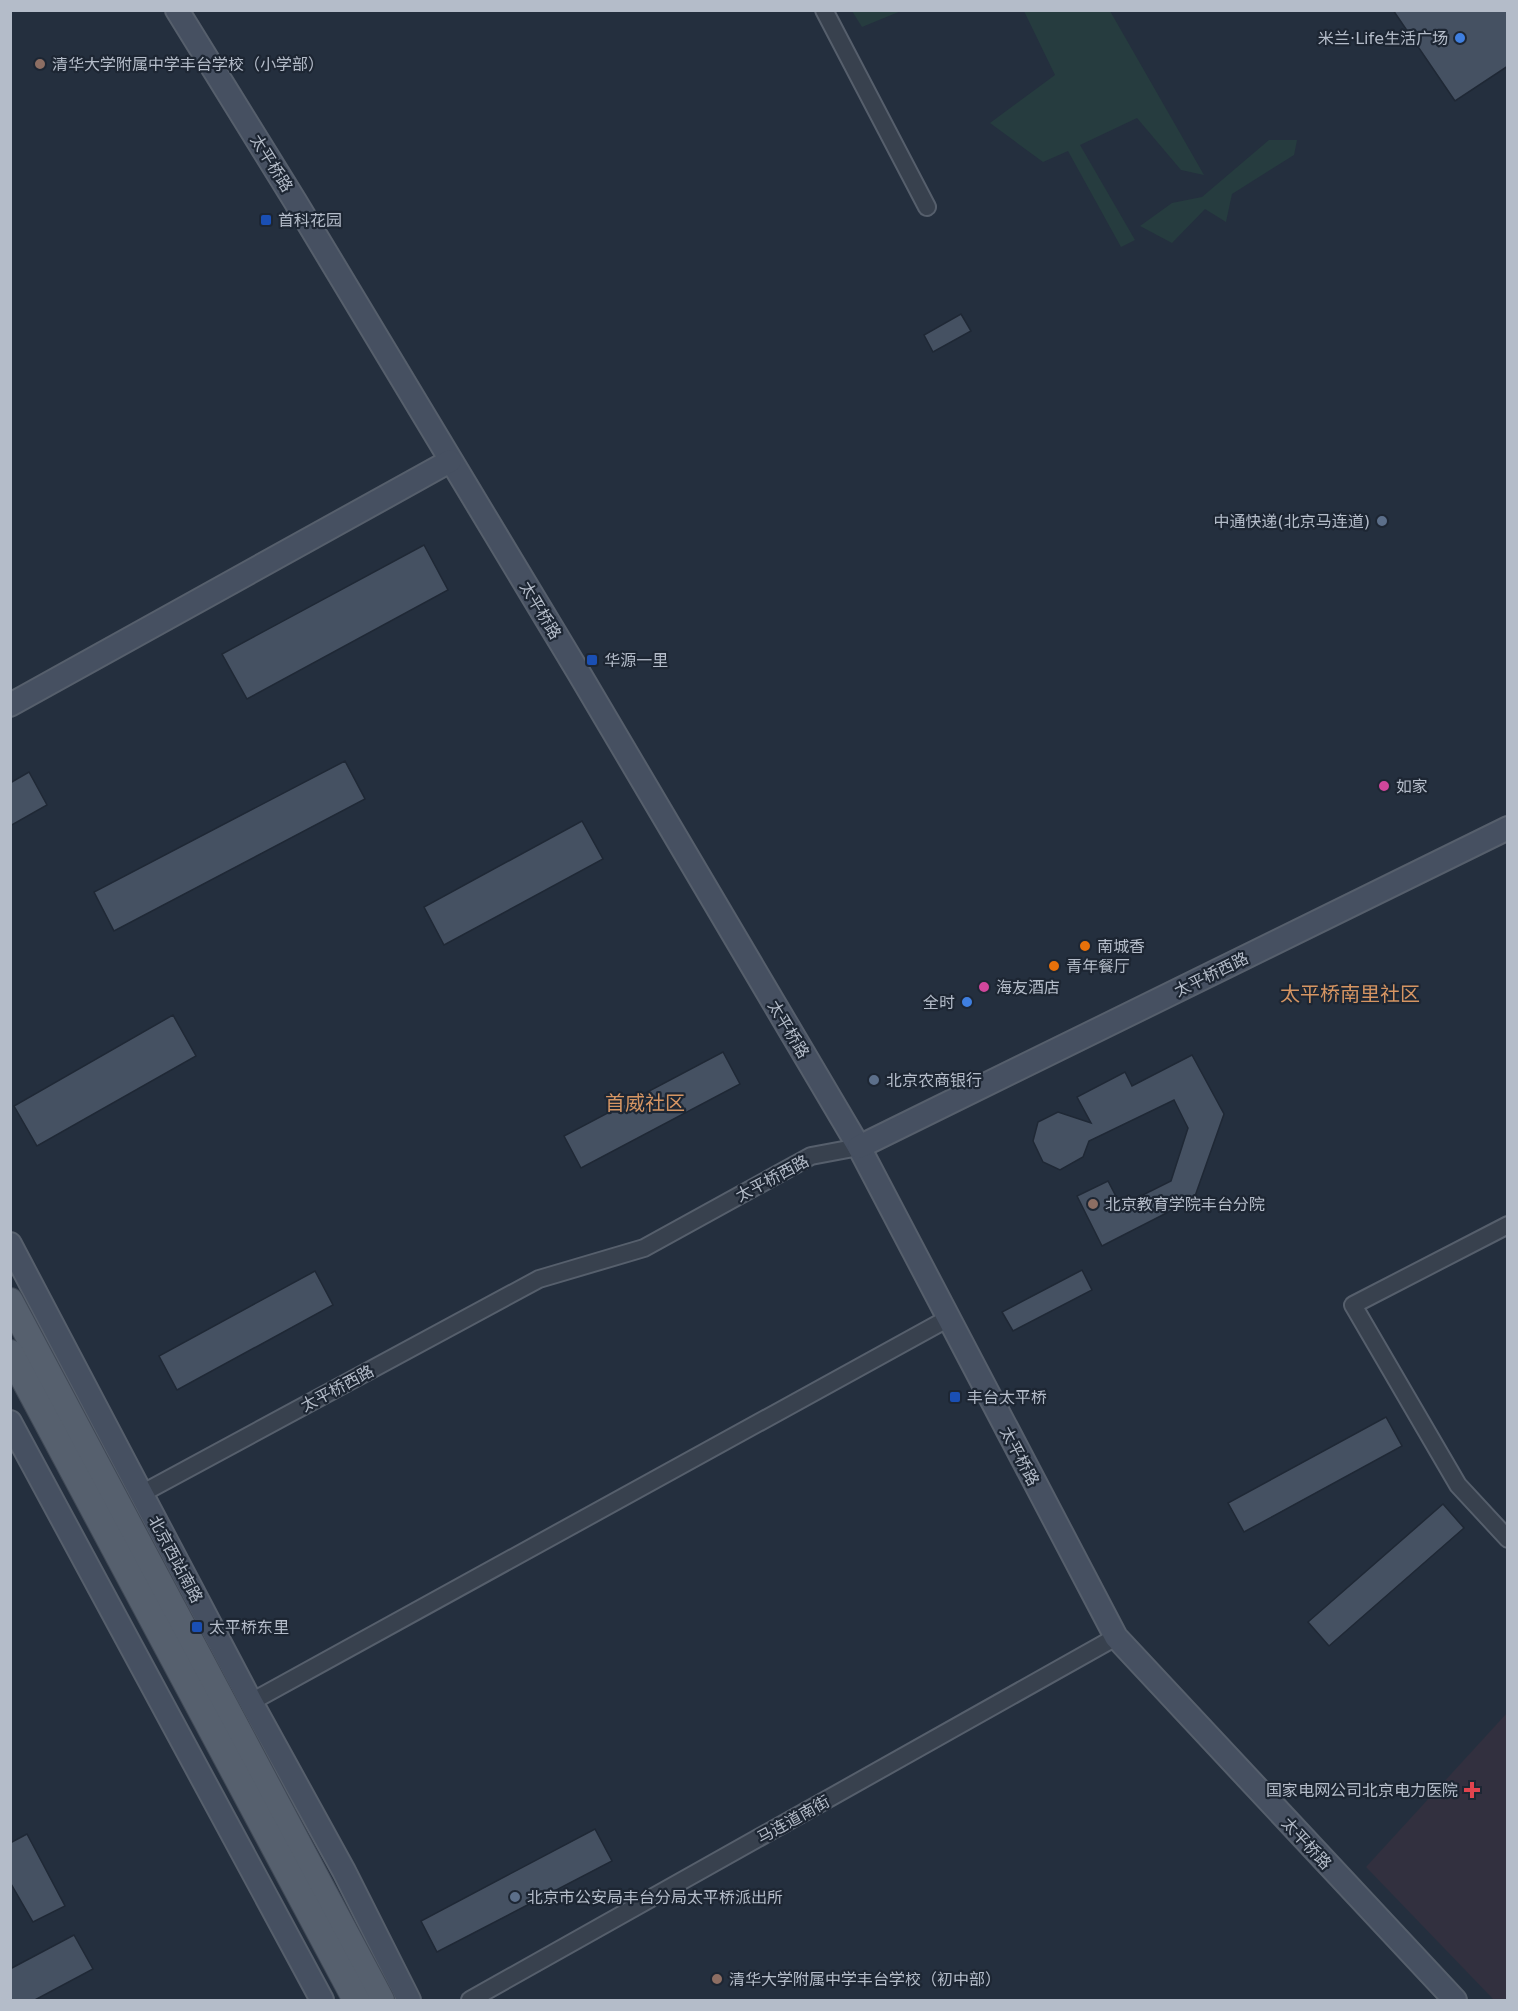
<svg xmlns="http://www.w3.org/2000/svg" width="1518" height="2011" viewBox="0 0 1518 2011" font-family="'DejaVu Sans','Noto Sans SC',sans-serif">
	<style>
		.medical { fill: #32303f }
		.green { fill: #263c3f }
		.building { fill: #455162; stroke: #1f2835; stroke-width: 1.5 }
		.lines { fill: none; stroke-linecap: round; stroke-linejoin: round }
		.street-casing { stroke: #565f6c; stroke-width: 20 }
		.secondary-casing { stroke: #565f6c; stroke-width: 26 }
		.primary-casing { stroke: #414a57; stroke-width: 28 }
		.street { stroke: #38414e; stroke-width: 16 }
		.secondary { stroke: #465061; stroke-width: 22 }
		.primary { stroke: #56606e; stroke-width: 26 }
		.shop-dot { fill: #3f7fe0; stroke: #1d2633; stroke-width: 2 }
		.education-dot { fill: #8d6e63; stroke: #1d2633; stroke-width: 2 }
		.transit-dot { fill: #1a4fb4; stroke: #1d2633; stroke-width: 2 }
		.service-dot { fill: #5c6f8a; stroke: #1d2633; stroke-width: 2 }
		.hotel-dot { fill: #d1479c; stroke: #1d2633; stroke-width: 2 }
		.food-dot { fill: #e8710a; stroke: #1d2633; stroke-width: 2 }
		.health-dot { fill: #e0444e; stroke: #1d2633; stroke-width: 2 }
		.labels { text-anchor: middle; stroke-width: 4.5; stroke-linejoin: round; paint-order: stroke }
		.poi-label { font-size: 16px; fill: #b4bcc9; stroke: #1d2633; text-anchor: start }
		.street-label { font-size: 16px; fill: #b4bcc9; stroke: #1d2633 }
		.quarter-label { font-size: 20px; fill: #d59563; stroke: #1d2633 }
	</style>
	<rect width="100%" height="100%" fill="#242f3e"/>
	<polygon class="medical" points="1507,1713 1508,2000 1494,2000 1366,1867"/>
	<g class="green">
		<polygon points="852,11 901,11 862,27"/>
		<polygon points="1024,11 1110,11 1204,175 1181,170 1137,118 1080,145 1135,240 1121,247 1068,151 1043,162 990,123 1055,75"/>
		<polygon points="1269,140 1297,140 1294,155 1232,194 1226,222 1205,209 1172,243 1140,226 1172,203 1202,197"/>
	</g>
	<g class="building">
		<polygon points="1393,10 1508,10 1508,66 1455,101"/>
		<polygon points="961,314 971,331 933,352 924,335"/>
		<polygon points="424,545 448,590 247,699 222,654"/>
		<polygon points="345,761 365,799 114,931 94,892"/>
		<polygon points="29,772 47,805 10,826 10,783"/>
		<polygon points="582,821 603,859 444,945 424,907"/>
		<polygon points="173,1015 196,1056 37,1146 14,1106"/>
		<polygon points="723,1052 740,1084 581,1168 564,1136"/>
		<polygon points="1192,1055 1224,1114 1194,1199 1102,1246 1077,1196 1108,1181 1121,1206 1171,1181 1188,1128 1174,1100 1089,1141 1083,1157 1060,1170 1043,1162 1033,1141 1038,1122 1058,1112 1091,1123 1077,1097 1125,1072 1132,1086"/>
		<polygon points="1082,1270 1092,1290 1013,1331 1002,1312"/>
		<polygon points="315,1271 333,1305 177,1390 159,1356"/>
		<polygon points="1386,1417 1402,1446 1244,1532 1228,1503"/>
		<polygon points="1443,1504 1464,1528 1329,1646 1308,1622"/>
		<polygon points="595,1829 612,1861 437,1952 421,1921"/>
		<polygon points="27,1834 65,1906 33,1922 10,1882 10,1843"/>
		<polygon points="74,1935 93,1969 33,2001 10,2001 10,1969"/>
	</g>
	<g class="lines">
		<g class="street-casing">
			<g id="street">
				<polyline points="824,10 927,207"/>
				<polyline points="1508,1225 1353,1305 1458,1485 1508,1539"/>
				<polyline points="141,1494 539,1279 644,1248 811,1156 859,1147"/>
				<polyline points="251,1702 947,1319"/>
				<polyline points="470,2000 1116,1637"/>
			</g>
		</g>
		<g class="secondary-casing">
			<g id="secondary">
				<polyline points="177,10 295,201 579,673 859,1147 1116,1637 1455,2000"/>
				<polyline points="10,705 450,461"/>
				<polyline points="859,1147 1508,828"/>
				<polyline points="10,1244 251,1702 344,1871 409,2000"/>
				<polyline points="10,1422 322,2000"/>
			</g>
		</g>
		<g class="primary-casing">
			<g id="primary">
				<polyline points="10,1301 381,2000"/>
				<polyline points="10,1353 356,2000"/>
			</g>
		</g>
		<use href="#street" class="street"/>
		<use href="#secondary" class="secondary"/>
		<use href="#primary" class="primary"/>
	</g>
	<g class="shop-dot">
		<circle cx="1460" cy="38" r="6"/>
		<circle cx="967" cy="1002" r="6"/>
	</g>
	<g class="education-dot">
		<circle cx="40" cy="64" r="6"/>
		<circle cx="1093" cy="1204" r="6"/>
		<circle cx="717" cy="1979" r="6"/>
	</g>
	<g class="transit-dot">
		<rect x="260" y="214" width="12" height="12" rx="3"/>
		<rect x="586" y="654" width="12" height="12" rx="3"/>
		<rect x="949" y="1391" width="12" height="12" rx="3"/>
		<rect x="191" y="1621" width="12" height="12" rx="3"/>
	</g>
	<g class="service-dot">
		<circle cx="1382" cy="521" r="6"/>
		<circle cx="874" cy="1080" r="6"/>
		<circle cx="515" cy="1897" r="6"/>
	</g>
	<g class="hotel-dot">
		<circle cx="1384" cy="786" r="6"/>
		<circle cx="984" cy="987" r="6"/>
	</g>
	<g class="food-dot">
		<circle cx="1085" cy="946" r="6"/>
		<circle cx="1054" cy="966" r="6"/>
	</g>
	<path class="health-dot" d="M1469 1781h6v6h6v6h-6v6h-6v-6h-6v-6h6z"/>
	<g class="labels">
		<g class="poi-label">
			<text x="1448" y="44" text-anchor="end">米兰·Life生活广场</text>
			<text x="52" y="70">清华大学附属中学丰台学校（小学部）</text>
			<text x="278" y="226">首科花园</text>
			<text x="1370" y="527" text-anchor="end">中通快递(北京马连道)</text>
			<text x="604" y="666">华源一里</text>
			<text x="1396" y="792">如家</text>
			<text x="1097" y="952">南城香</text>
			<text x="1066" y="972">青年餐厅</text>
			<text x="996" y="993">海友酒店</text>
			<text x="955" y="1008" text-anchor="end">全时</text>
			<text x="886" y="1086">北京农商银行</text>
			<text x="1105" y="1210">北京教育学院丰台分院</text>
			<text x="967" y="1403">丰台太平桥</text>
			<text x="209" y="1633">太平桥东里</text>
			<text x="1458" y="1796" text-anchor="end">国家电网公司北京电力医院</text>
			<text x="527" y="1903">北京市公安局丰台分局太平桥派出所</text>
			<text x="729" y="1985">清华大学附属中学丰台学校（初中部）</text>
		</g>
		<g class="street-label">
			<text transform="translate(272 163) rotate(58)" y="6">太平桥路</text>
			<text transform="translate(541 610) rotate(59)" y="6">太平桥路</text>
			<text transform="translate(1211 974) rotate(-26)" y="6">太平桥西路</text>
			<text transform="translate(789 1029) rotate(59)" y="6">太平桥路</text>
			<text transform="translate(772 1178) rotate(-28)" y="6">太平桥西路</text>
			<text transform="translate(337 1388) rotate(-28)" y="6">太平桥西路</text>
			<text transform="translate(1020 1456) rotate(62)" y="6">太平桥路</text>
			<text transform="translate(176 1559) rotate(62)" y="6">北京西站南路</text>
			<text transform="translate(793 1819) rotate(-29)" y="6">马连道南街</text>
			<text transform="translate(1307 1843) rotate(47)" y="6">太平桥路</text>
		</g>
		<g class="quarter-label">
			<text x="1350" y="1001">太平桥南里社区</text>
			<text x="645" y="1110">首威社区</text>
		</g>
	</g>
	<rect width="1518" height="2011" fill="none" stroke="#b4bcc9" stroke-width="24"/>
</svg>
